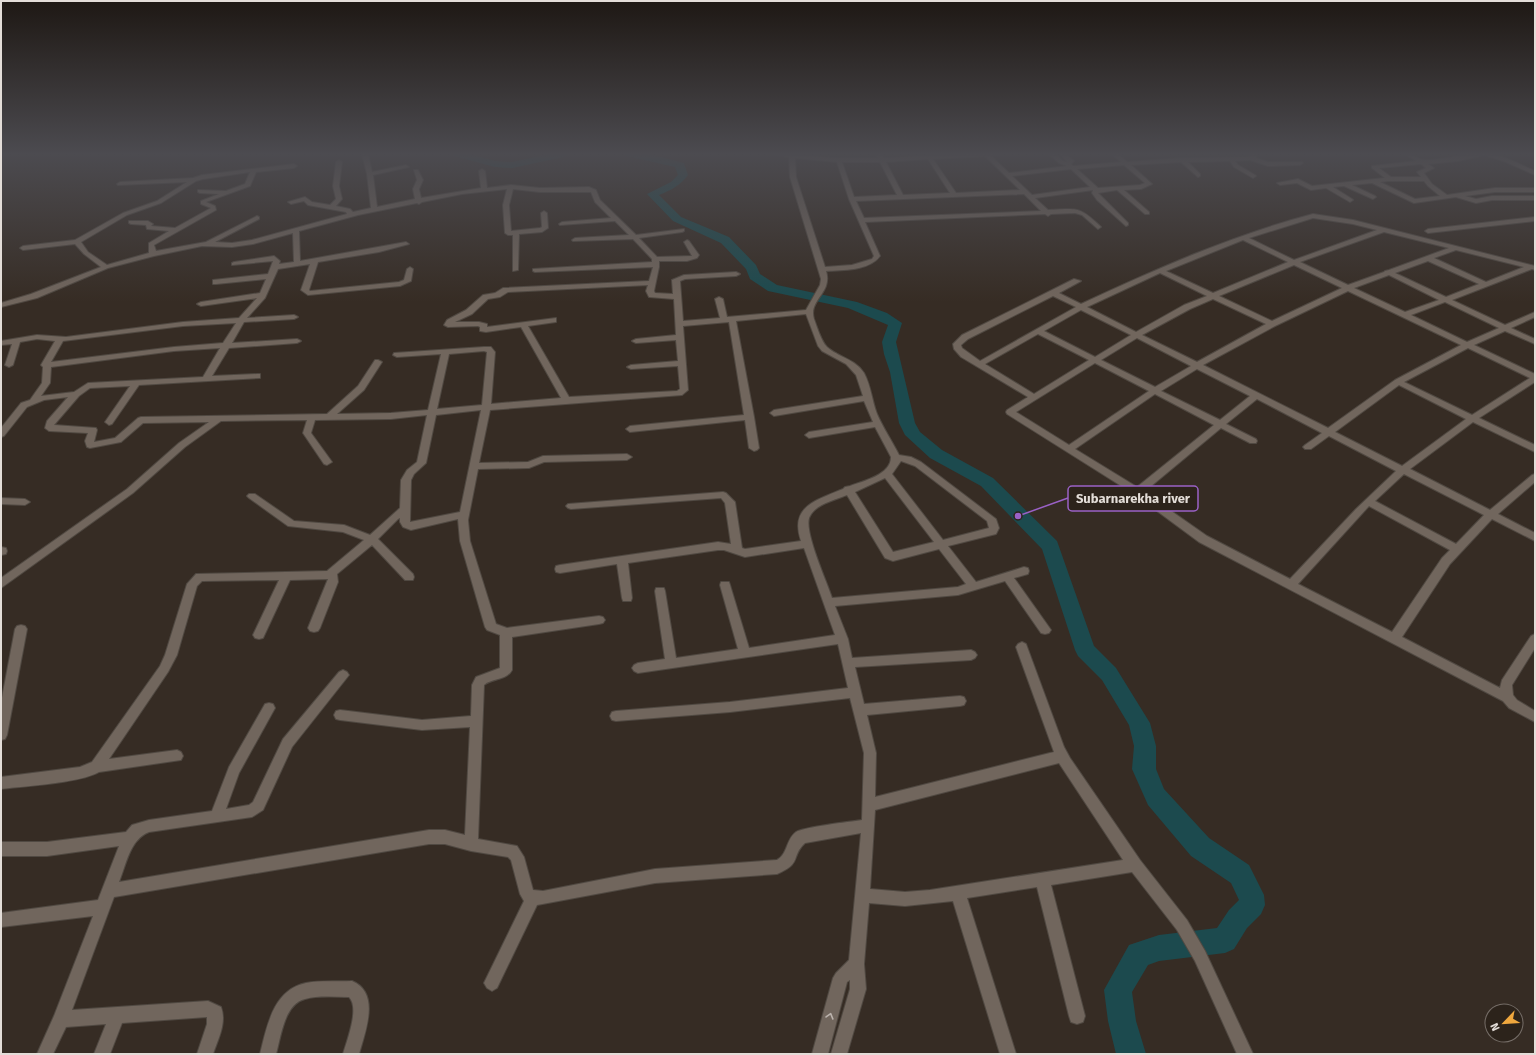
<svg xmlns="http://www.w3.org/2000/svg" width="1536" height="1055" viewBox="0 0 1536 1055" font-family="'Fira Sans',sans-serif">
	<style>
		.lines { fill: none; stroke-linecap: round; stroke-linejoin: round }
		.river { fill: #1c4a4e; fill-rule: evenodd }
		.minor-casing { stroke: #504942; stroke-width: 2 }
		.minor { fill: #71665d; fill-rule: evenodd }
		.oneway { stroke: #bbb3ad }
		.leader { fill: none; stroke: #9a61c6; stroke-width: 1.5 }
		.callout-dot { fill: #9a61c6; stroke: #2c231b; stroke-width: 1.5 }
		.callout { fill: #2c231b; stroke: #9a61c6; stroke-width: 1.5 }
		.callout-label { font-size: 13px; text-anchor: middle; font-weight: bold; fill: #e3ddd8 }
	</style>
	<rect width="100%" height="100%" fill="#362c24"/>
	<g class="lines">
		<g class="river">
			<polygon points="453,154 470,154 495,161 512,162 549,154 569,154 564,157 512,168 495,167 454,156"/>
			<path d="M626,154H649L684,163L688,175C680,186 671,190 659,195L681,217L729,237L756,265L760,274L777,285L857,302L887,313L902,323L896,342L915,423L920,432L942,450L993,478L1057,541L1094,646L1116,668L1150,723L1156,746V769L1164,789L1209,838L1249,865L1264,895L1265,905L1261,914L1247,928L1234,949L1225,953L1159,961L1148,965L1132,992L1136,1021L1146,1054H1116L1108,1021L1104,990L1129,945L1159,935L1217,928L1229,910L1239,900L1231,883L1191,856L1148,805L1132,769L1134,746L1129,725L1102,680L1078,656L1075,650L1042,549L981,486L930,458L905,435L899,423L890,372L884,354L882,342L888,325L848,308L768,291L750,279L746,269L721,243L673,221L647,194L671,182L678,175L675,167L627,156Z"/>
		</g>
		<g class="minor-casing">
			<g id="minor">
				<path d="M362,154H368L372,172L406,165L409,167L373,175L377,207L415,199L413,189L417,180L414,170H418L423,180L419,189L421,198L481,188L479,171L482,169L485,171L487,188L511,185L540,188L589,187L596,190L600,200L636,235L684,229V231L682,232L639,238L657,257L692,256L684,242L687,240L689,241L699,255L697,258L687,261H659V267L654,291L655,293L673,294L672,280L684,275L736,272L740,274L736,276L685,279L680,281L683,321L720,318L715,299L719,297L723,299L727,317L806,310L820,285L821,279L790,177L789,157L772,154L839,158H878L876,154H882L884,158L964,154H1000L991,156L1009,173L1067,166L1059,163L1049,154H1055L1063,161L1067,162L1060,154H1066L1074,161L1071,164L1073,166L1121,162L1112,154H1118L1127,162L1182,158L1248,157L1251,156L1250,154H1256V158L1268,162H1302L1303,163L1300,165L1268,166L1250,160L1235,161L1238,165L1255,175L1256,176L1253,178L1234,167L1230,161L1188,162L1200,174V176L1198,177L1181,162L1131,165L1152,184L1141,189L1124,190L1149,212V214H1145L1117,190L1098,193L1128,223V225L1126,226L1097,200L1092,193L1093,190L1035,198L1048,210C1076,209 1078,205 1100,226L1101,227L1098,229L1082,215L1075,213L1051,214L1048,216L1045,214L865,222L880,256C869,271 843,270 826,271C833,293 808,300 814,319C817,327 821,341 827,347C838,357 855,359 864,373C871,386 872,401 877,414C883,428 892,441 899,455L911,457L921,462L996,519L999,528L996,534L948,546L976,582L1024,567L1028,568L1029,571L1028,574L1014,578L1051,630L1049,633L1045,634L1041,633L1005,581L958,595L835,606L848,639L852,658L971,650L975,652L977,655L975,658L971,660L855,667L864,704L960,696L964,697L966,701L964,705L960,706L867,715L876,753L875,797L1054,752L1016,647L1018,644L1022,642L1026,644L1064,747L1070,758L1140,860L1187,920L1205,951L1253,1054H1237L1195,961L1177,930L1132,872L1051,885L1085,1016L1083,1022L1077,1024L1071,1022L1069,1016L1037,887L967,898L1016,1054H1000L953,901L905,906L869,903L864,964L866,989L847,1054H831L850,989V980L847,982L828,1054H812L833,978L836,973L849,960L861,833L805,843C790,857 803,863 777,874L655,883L537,905L497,988L492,991L487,988L484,983L524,901L520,894L511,860L508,857L471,851L445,844H429L114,897L72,1010L208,1001L221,1007C227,1023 218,1039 213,1054H197L207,1024V1017L122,1023L110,1054H94L106,1024L66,1027L53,1054H37L54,1016L93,916L1,927V913L98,900L119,846L47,856H1V842H47L126,832L132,825L149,820L212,811L229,767L265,704L269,703L273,704L275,708L239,773L226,809L249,805L253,802L283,739L339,672L343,670L347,672L349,675L292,747L263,810L252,817L149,832C130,839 126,865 119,882L429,830H445L465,835L470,727L422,730L340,720L336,719L334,715L336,711L340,710L422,720L471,716L472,685L476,677L500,668V635L487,630L485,627L460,541L458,519L411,530L403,527L400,522V518L398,519L378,539L413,574L414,577L413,580H405L372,545L337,574L338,582L320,628L318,631L314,632L310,631L308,628L328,579L290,580L263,638L259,639L255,638L253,635L279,580L202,581L197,586L177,655L168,672L109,759L177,750L181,752L183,756L181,760L99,772C80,783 25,786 1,789V777L80,767L92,762L160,666L165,655L187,584L196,574L327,571L364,540L343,532L288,526L249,498L247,496L249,494H255L294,521L344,525L370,535L400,508L401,480L407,470L417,462L427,415L391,419L315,420L311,433L332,462L327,465L324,464L303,433L307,420L221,421L185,447L133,493L1,588V578L127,489L179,443L209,422L143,423L121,442L90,448L87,447L85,441L88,433L49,431L45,428L47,421L68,397L44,400L27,407L4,436L1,437V428L21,403L30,400L42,383L43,367L41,365L55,341L37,339L20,342L13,365L9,367L5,365L12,344L1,345V341L37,335L66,337L183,322L239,318L257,298L201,306L197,304L201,302L260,293L266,279L216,284H213V280L268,274L273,261L232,265V263L234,262L274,256L280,261L279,264L294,262L293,233L253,244L232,247L202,246L154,256L108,268L37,298L1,307V303L31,294L101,267L84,254L75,244L23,250L20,248L23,246L75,240L123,213L157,201L187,182L118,185L117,184L120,182L193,178L202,175L294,164L297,166L294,168L256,172L250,186L206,202L215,206L216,210L154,245L156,251L206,242L257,216L259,217V219L215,242L232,243L252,240L347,214L346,212L308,205L304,201L291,204L288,202L305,197L312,202L330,205L336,199L333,186L336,162L339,160L342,162L339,186L342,199L336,206L350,209L353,212L371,208L367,174ZM985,156L1020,190L956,193L933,159ZM795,158L837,162L849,199L874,256L872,259L852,265L825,267L796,177ZM928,159L950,193L903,195L886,162ZM842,162H880L897,195L854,197ZM1124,165L1145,183L1140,185L1098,188L1077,169ZM1071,169L1090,187L1032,195L1012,176ZM250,172L245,184L226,191L198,190V192L200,193L219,194L201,201V204L211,208L175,228L151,226L153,224L148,221H129V223L131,224L146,225L147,229L169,231L149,243V253L107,265L88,252L81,242L127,215L161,203L196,181L203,179ZM507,189L503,205L505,233L508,235H513V271L518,270L519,234L542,232L548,228L547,213L544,211L541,213L542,227L540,228L511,231L509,205L513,189L540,192H591L595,202L611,218L562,222L559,224L560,225L615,221L629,235L575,238L572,240L573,241L633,239L652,259V262L533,269V271L535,272L653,267L649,281L503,288L495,293L483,295L466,310L447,320L444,325L448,327L478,326L480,327V331L486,332L521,327L561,398L491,404L495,352L491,347H484L394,353L393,355L397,357L441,354L428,410L391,413L337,414L364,390L382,362L378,360H375L358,386L327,414L141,417L138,418L115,438L94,442L97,430L96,428L54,425L79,396L90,388L130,386L105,422L109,425L112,424L139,385L260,378V374H257L212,376L229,348L297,343L301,341L297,339L232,343L244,322L294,319L298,317L294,315L247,318L265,298L278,269L310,264L301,290L308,295L400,286L411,281L413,269L410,267L407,269L404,280L399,282L310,291L309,290L318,262L379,252L409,244L406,242L300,261L299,231L358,215L417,203L419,204L422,202L462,194ZM1024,194L1041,211L864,218L856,201ZM648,285L646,291L649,297L674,299L676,335L636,339L632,341L636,343L676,340L678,361L631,365L627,367L631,369L678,366L680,389L677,391L569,397L528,326L556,322V318L487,327V324L479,322H455L472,314L488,299L500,297L508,292ZM806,314L818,346L822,351L846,364L856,375L863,396L774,410L770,413L774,416L864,401L873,422L809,432L805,435L809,438L875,427L891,457C891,475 863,481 850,486L845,487L843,489C817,500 789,506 801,541L745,549L742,548L735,502L726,493L723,492L568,504L566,506L568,508L571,509L721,498L725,503L731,544L718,542L560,565L556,566L555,569L556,572L560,573L617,564L622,598L623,601H631L632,598L628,563L718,550H724L745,557L804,548L835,635L749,648L730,585L729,582H721L720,585L738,649L676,658L665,591L664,588H656L655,591L665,659L638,663L634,665L632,668L634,671L638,673L838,644L848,688L730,702L616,711L612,712L610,716L612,720L616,721L730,712L850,698L864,753L862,820C849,822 804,827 796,832C786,839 788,854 777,860L655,869L543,891L533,890L524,857L517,846L478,839L484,685C492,678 506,681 512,670V637L599,624L603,623L605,620L603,617L599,616L507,628L496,624L470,541L468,520L478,469L529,468L544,462L627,460L632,457L627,454L543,456L528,462L479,463L490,410L682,395L688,390L683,326L729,322L744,415L630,426L626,429L630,432L745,420L749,448L754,451L757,450L759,448L754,417L736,321ZM236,323L223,343L174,347L51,362L63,341L183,326ZM220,348L203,377L88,383L74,392L41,396L50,383L51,367L174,351ZM484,351L487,352L482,405L437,409L449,354ZM481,410L460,512L410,522L411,480L414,474L426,463L436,415ZM901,461L915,466L987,521L989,528L943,540L892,474ZM885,478L934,542L893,552L855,492ZM847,495L885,558L893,561L939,549L966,584L958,587L832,598C827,582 802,528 810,516C816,504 835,500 847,495ZM1059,763L1123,860L930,890L905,892L870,889L875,810Z"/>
				<path d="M1405,154C1414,154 1418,160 1425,160C1447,161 1470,150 1492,154C1507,157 1521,165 1535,171V175L1506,162L1485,155L1458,161L1428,164L1434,168L1424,173L1432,184L1447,195L1495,188H1535V192H1495L1465,196L1476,199L1492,196H1535V200H1492L1476,203L1456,197L1414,203L1372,183L1352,185L1375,196L1376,197L1373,199L1344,186L1333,187L1352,199L1353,200L1350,202L1326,188L1311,190L1297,183L1280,185L1277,183L1298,179L1312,186L1384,178H1385L1372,168V166L1416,161ZM1421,164L1426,168L1417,172L1421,177H1391L1379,168ZM1388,181H1424L1428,186L1440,196L1415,199L1380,182Z"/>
				<path d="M1313,214L1353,220L1535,266V270L1532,269L1452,300L1505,325L1535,312V317L1511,328L1535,339V344L1505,331L1474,345L1535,374V382L1479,418L1535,445V452L1473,422L1410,469L1490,510L1532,475L1535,474V482L1498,514L1535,533V541L1492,519L1450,564L1402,637L1500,688L1502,680L1531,636L1535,634V648L1512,685L1513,695L1517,700L1535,711V722L1509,708L1503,701L1199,542L1134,494L1007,414L1006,412L1007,410L1028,397L961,357L954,349L953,344L962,335L1074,279L1081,281L1059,293L1081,304C1156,269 1233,235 1313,214ZM1313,218L1353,224L1377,230L1294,260L1249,238ZM1384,232L1449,248L1389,270L1385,271L1384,272L1348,285L1300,262ZM1243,240L1288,262L1213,293L1166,271ZM1456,250L1524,267L1486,282L1434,258ZM1428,261L1479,284L1446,297L1395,273ZM1294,265L1342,288L1272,321L1219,296ZM1160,273L1207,296L1184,305L1136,332L1087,307ZM1389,275L1439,300L1405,312L1354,288ZM1348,291L1461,345L1395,380L1328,428L1203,365L1275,326ZM1053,296L1076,307L980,361L962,348L961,345L968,339ZM1213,299L1266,324L1197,362L1142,335L1190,309ZM1445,302L1499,328L1467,342L1411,315ZM1081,310L1131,335L1095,357L1044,331ZM1038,334L1089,360L1034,394L985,364ZM1137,338L1191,366L1155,387L1101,360ZM1468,348L1530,378L1472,415L1404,382ZM1095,363L1149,391L1069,445L1016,412ZM1197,369L1250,396L1220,420L1161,391ZM1399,385L1466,419L1402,466L1335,432ZM1155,394L1214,425L1137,487L1075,449ZM1257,399L1322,433L1305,445L1303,447L1305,449H1311L1329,436L1396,471L1356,509L1290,579L1207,536L1144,492L1221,428L1250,443H1256L1257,441L1256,439L1226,424ZM1404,474L1484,515L1456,544L1375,501ZM1369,506L1450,550L1442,558L1392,632L1298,584Z"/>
				<polygon points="1535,217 1535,221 1428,233 1425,231 1428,229"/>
				<polygon points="1,498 25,499 30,502 25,505 1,504"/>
				<polygon points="1,547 6,548 7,551 6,554 1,555"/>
				<polygon points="21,625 25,626 27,629 7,735 5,739 1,740 1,703 15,629 17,626"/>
				<path d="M352,981C381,993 365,1032 359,1054H343C347,1040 360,1008 349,997C334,997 319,995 305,999C284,1004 281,1037 276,1054H260C267,1026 273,990 306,983C321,980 337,982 352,981Z"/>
			</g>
		</g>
		<use href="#minor" class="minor"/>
	</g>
	<defs><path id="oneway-chevron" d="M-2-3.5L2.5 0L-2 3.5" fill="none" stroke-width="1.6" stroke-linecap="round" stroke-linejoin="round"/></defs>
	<use class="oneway" href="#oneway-chevron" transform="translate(830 1016) rotate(-74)"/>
	<linearGradient id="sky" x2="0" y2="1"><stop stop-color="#1e1814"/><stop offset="0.51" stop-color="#4c4b50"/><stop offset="1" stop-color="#4c4b50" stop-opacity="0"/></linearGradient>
	<rect width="1536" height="302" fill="url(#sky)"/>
	<path class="leader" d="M1018 516L1068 498"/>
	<circle class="callout-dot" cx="1018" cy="516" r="4"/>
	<rect class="callout" x="1068" y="486" width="130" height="25" rx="4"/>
	<g class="callout-label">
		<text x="1133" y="503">Subarnarekha river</text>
	</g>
	<rect width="1536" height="1055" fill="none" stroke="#e3ddd8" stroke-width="4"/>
	<g transform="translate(1504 1023) rotate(245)"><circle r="19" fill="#2c231b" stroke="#756d67"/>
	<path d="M0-3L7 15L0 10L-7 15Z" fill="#efa73e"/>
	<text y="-6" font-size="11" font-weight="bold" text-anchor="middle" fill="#e3ddd8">N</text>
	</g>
</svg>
